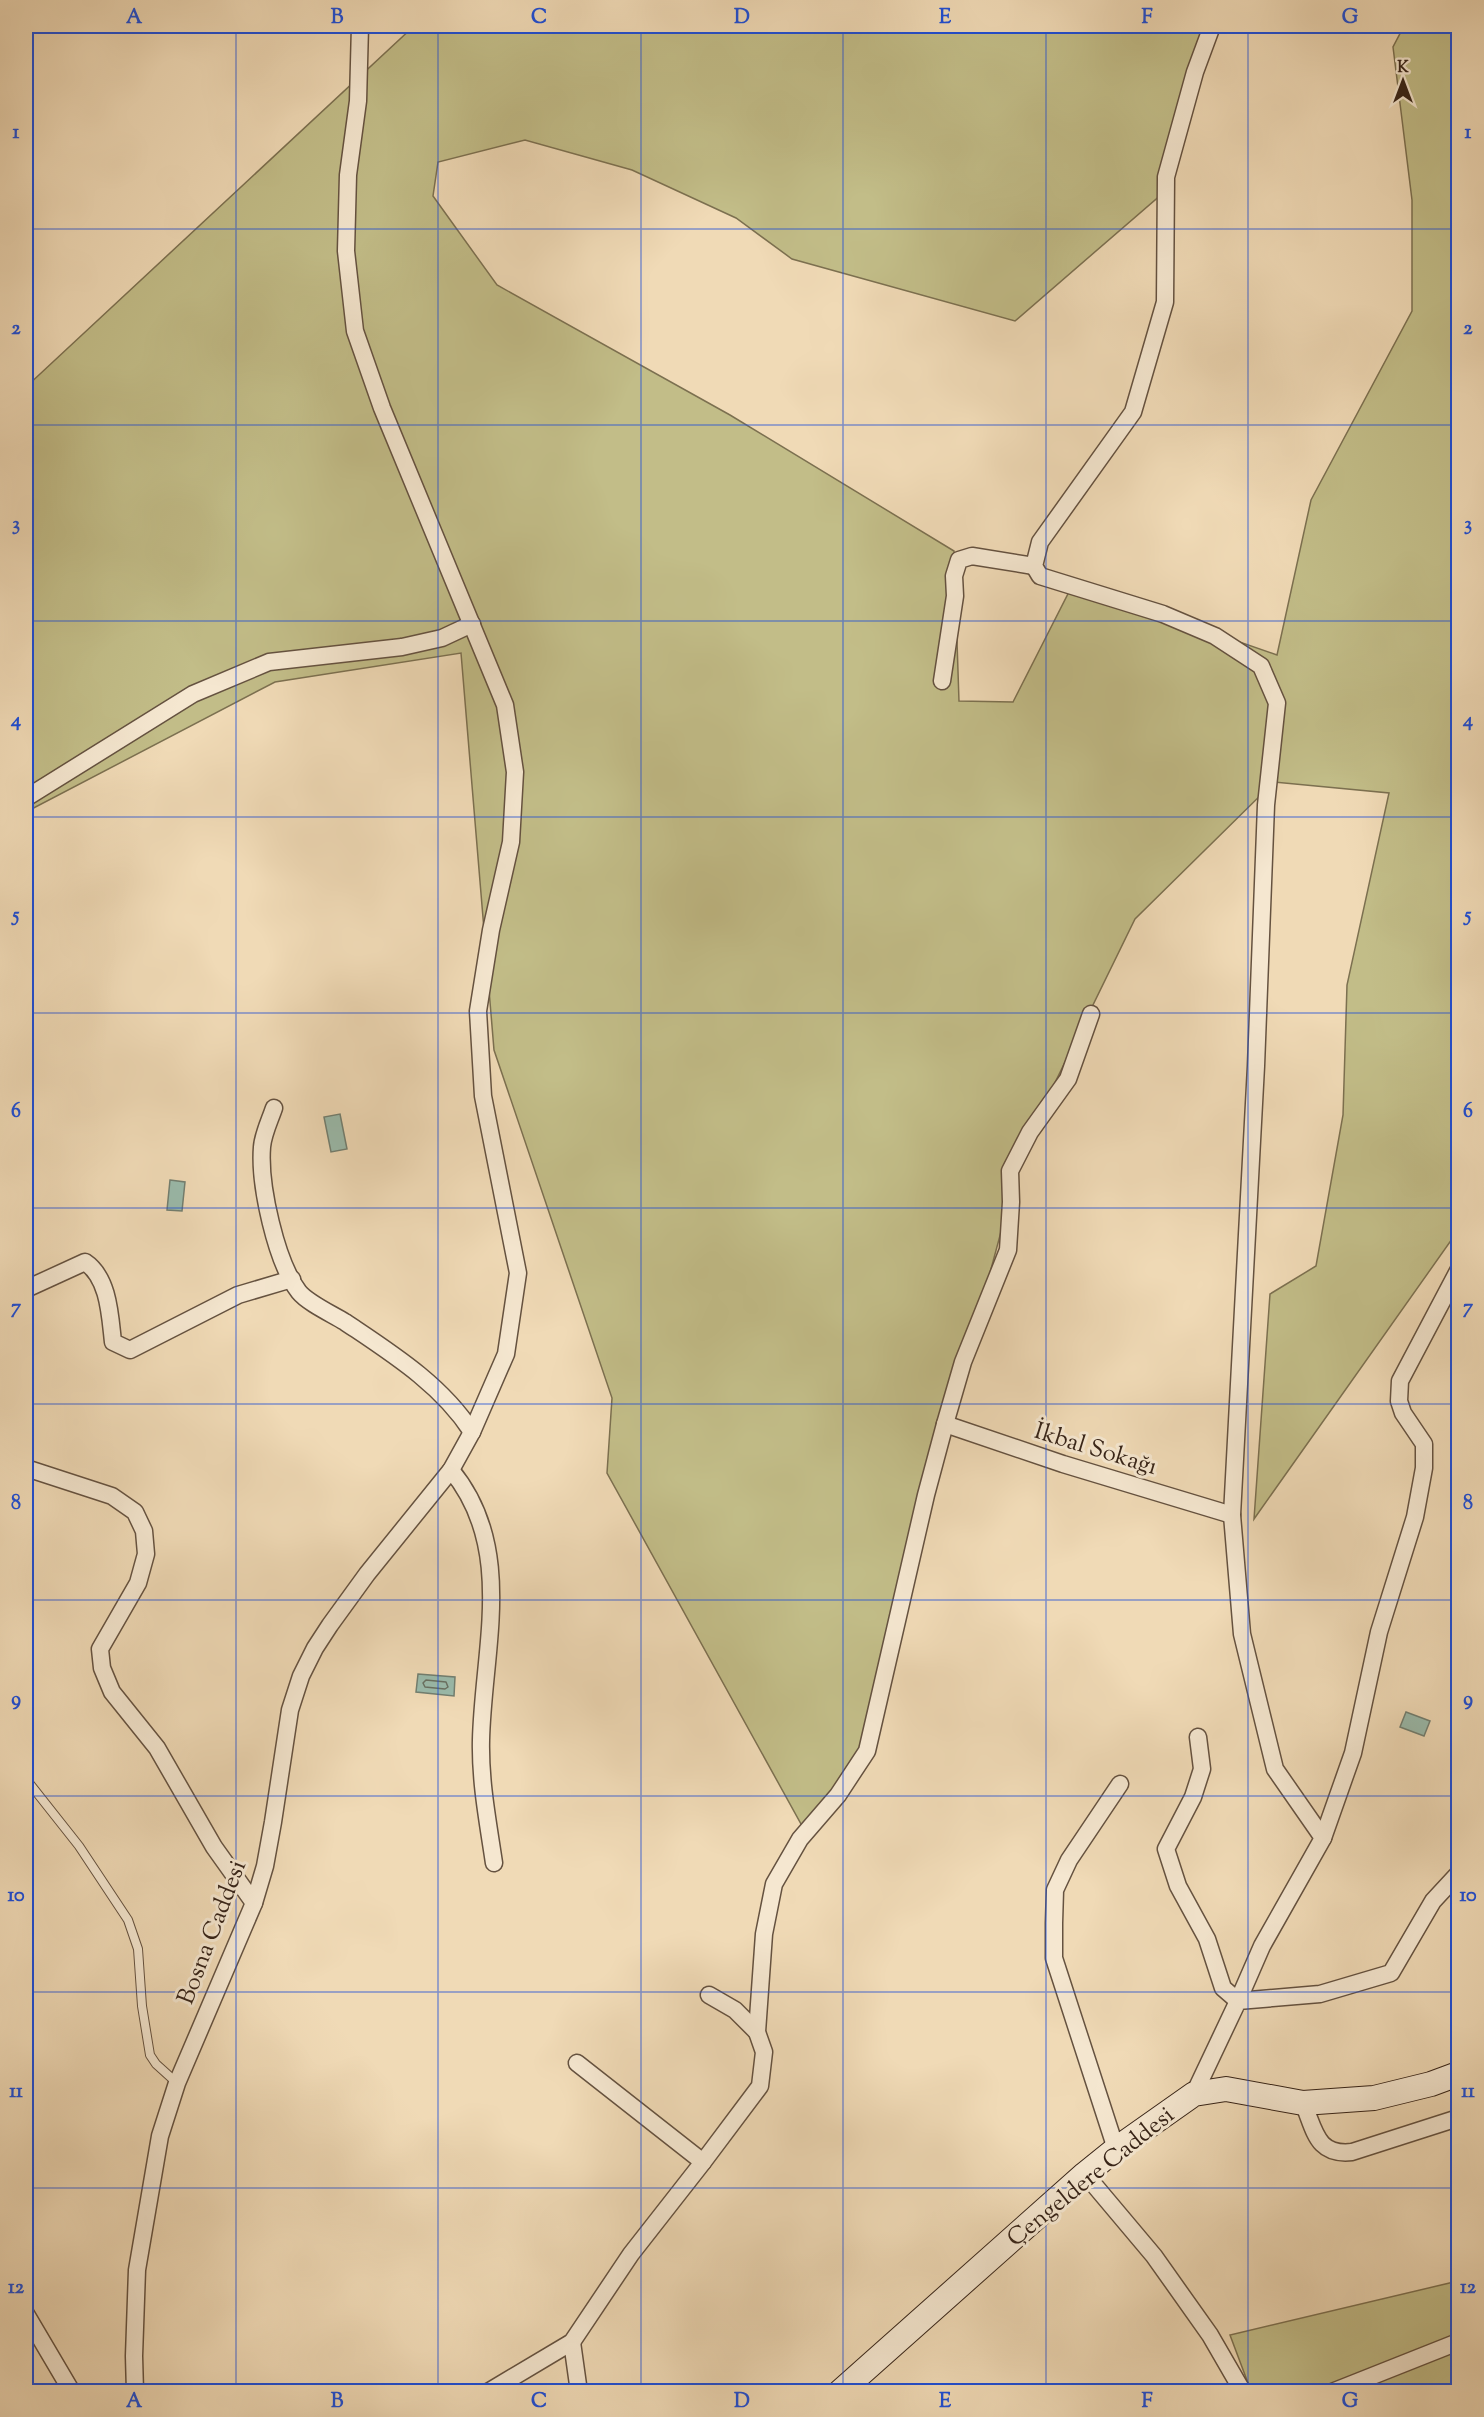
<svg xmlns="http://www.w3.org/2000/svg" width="1484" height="2417" viewBox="0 0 1484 2417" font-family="'Sorts Mill Goudy',serif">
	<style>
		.green { fill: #c2bd88; stroke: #7c7050; stroke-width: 1.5 }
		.water { fill: #9abbac; stroke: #727f71; stroke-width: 1.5 }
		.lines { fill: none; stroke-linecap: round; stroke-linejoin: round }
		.shore { stroke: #687062; stroke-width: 1.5 }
		.lane-casing { stroke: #655240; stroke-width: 10 }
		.street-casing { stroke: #655240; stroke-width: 19 }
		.secondary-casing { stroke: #372418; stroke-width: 26 }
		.lane { stroke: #f5e7d0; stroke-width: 8 }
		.street { stroke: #f5e7d0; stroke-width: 16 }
		.secondary { stroke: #f5e7d0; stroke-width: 24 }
		.grid { fill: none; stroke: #1d4ed8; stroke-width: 1.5; stroke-opacity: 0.55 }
		.labels { text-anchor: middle; stroke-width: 6; stroke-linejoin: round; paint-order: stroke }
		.street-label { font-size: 24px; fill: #372418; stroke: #f5e7d0 }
		.neatline { fill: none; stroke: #1d4ed8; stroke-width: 2 }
		.grid-label { font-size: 20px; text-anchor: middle; font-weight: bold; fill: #1d4ed8 }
	</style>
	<rect width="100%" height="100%" fill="#f0dab6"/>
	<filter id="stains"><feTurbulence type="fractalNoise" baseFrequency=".00333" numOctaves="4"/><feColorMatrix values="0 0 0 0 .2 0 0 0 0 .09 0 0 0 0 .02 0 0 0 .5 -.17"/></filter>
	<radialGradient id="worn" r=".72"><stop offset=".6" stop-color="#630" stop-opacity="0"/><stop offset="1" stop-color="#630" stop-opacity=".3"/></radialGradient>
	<g class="green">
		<polygon points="414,26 1207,26 1170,187 1015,321 792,259 736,218 632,170 525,140 438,162 433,196 497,285 730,415 954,551 959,701 1013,702 1073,584 1277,655 1311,500 1412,311 1412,200 1393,47 1404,26 1458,26 1458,1224 1457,1232 1254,1519 1270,1294 1316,1266 1343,1115 1347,985 1389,793 1274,782 1135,919 1024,1146 865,1739 806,1833 607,1473 612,1398 494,1050 461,653 275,682 26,812 26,387"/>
		<polygon points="1458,2281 1458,2391 1251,2391 1230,2335"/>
	</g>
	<g class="water">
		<polygon points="340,1114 347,1149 331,1152 324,1117"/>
		<polygon points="170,1180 185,1182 182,1211 167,1210"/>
		<polygon points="418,1674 455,1677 454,1696 416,1692"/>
		<polygon points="1406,1712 1430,1721 1424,1736 1400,1727"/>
	</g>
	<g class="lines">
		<polygon class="shore" points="426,1680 446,1682 448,1687 445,1689 425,1687 423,1683"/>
		<g class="lane-casing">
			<polyline id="lane" points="26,1779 79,1846 128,1920 138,1949 142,2006 150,2055 156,2064 177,2083"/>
		</g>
		<g class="street-casing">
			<g id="street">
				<polyline points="942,681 955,596 954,576 959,560 972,556 1034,566"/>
				<polyline points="26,798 193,694 269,662 402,647 442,638 472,624"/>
				<path d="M274,1108C270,1120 263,1134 262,1147C259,1185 276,1262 299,1292C308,1303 332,1314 345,1322C391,1353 441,1384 472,1432"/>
				<path d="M26,1289L85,1262C109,1278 110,1316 113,1342L130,1350L238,1295L292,1279"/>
				<polyline points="945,1424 1063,1464 1232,1515"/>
				<polyline points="26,1468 112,1496 135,1512 144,1531 146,1554 138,1583 100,1649 102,1668 112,1692 157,1748 214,1847 254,1903"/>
				<path d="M451,1470C516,1548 483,1649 481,1740C480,1782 488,1822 494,1863"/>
				<polyline points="1198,1737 1202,1769 1193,1797 1166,1849 1178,1886 1207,1939 1223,1988 1238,2001 1262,1946 1323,1838 1275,1769 1242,1634 1232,1515 1256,1066 1266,805 1277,703 1261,666 1215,636 1163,614 1040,576 1034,566 1040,542 1133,412 1165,302 1166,177 1195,72 1212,26"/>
				<polyline points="1323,1838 1353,1753 1379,1632 1415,1517 1424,1468 1424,1444 1403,1413 1399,1401 1400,1381 1458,1271"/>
				<polyline points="709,1995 735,2010 757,2032"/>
				<polyline points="577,2063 703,2162"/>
				<polyline points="1194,2094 1238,2001 1320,1994 1391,1973 1433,1901 1458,1874"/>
				<path d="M1303,2103C1315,2130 1316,2156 1352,2152L1458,2118"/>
				<polyline points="1116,2149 1054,1958 1054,1923 1055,1890 1069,1860 1120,1784"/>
				<polyline points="1085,2174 1154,2256 1210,2335 1243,2392"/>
				<polyline points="26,2314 72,2392"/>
				<polyline points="572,2342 579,2392"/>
				<polyline points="135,2392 134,2356 137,2270 160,2136 177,2083 254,1903 265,1866 273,1822 290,1710 301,1676 315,1648 330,1625 367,1574 451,1470 472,1432 506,1354 518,1273 483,1096 478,1011 491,930 511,842 515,772 505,705 382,408 355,331 346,251 348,175 358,101 360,26"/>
				<polyline points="488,2392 572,2342 631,2254 703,2162 760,2086 764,2052 757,2032 764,1934 774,1884 800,1839 838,1795 867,1751 926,1495 945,1424 963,1362 1008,1250 1011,1202 1010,1171 1030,1132 1068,1079 1091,1014"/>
				<polyline points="1332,2392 1458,2342"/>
			</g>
		</g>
		<g class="secondary-casing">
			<polyline id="secondary" points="840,2392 1085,2174 1116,2149 1194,2094 1226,2089 1303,2103 1374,2098 1431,2084 1458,2074"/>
		</g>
		<use href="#lane" class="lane"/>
		<use href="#street" class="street"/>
		<use href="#secondary" class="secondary"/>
	</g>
	<path class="grid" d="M236,26V2392M438,26V2392M641,26V2392M843,26V2392M1046,26V2392M1248,26V2392M26,229H1458M26,425H1458M26,621H1458M26,817H1458M26,1013H1458M26,1208H1458M26,1404H1458M26,1600H1458M26,1796H1458M26,1992H1458M26,2188H1458"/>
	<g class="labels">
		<g class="street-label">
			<text transform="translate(1096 1448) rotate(17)" y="8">İkbal Sokağı</text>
			<text transform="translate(211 1932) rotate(-69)" y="8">Bosna Caddesi</text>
			<text transform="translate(1090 2176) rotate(-39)" y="8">Çengeldere Caddesi</text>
		</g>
	</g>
	<rect width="1484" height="2417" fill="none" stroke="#f0dab6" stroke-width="66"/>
	<g transform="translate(1403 81)" stroke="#f5e7d0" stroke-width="4.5" paint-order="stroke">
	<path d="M0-4.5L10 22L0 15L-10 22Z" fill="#372418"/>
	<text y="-9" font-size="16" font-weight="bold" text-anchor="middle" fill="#372418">K</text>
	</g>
	<rect x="33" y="33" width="1418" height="2351" class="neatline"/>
	<g class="grid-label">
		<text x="134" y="23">A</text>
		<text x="337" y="23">B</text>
		<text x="539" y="23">C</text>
		<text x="742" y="23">D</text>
		<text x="945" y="23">E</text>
		<text x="1147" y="23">F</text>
		<text x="1350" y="23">G</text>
		<text x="16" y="138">1</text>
		<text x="1468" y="138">1</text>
		<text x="16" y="334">2</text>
		<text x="1468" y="334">2</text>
		<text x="16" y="530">3</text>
		<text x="1468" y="530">3</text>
		<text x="16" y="726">4</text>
		<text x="1468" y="726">4</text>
		<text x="16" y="921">5</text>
		<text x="1468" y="921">5</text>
		<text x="16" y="1117">6</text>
		<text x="1468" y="1117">6</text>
		<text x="16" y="1313">7</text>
		<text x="1468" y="1313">7</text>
		<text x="16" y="1509">8</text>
		<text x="1468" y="1509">8</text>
		<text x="16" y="1705">9</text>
		<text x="1468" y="1705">9</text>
		<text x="16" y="1901">10</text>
		<text x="1468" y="1901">10</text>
		<text x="16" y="2097">11</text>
		<text x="1468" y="2097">11</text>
		<text x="16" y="2293">12</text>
		<text x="1468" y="2293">12</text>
		<text x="134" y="2407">A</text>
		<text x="337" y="2407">B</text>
		<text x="539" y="2407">C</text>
		<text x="742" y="2407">D</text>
		<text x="945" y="2407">E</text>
		<text x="1147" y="2407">F</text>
		<text x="1350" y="2407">G</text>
	</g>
	<rect width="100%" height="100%" filter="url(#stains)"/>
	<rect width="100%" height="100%" fill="url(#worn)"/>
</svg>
